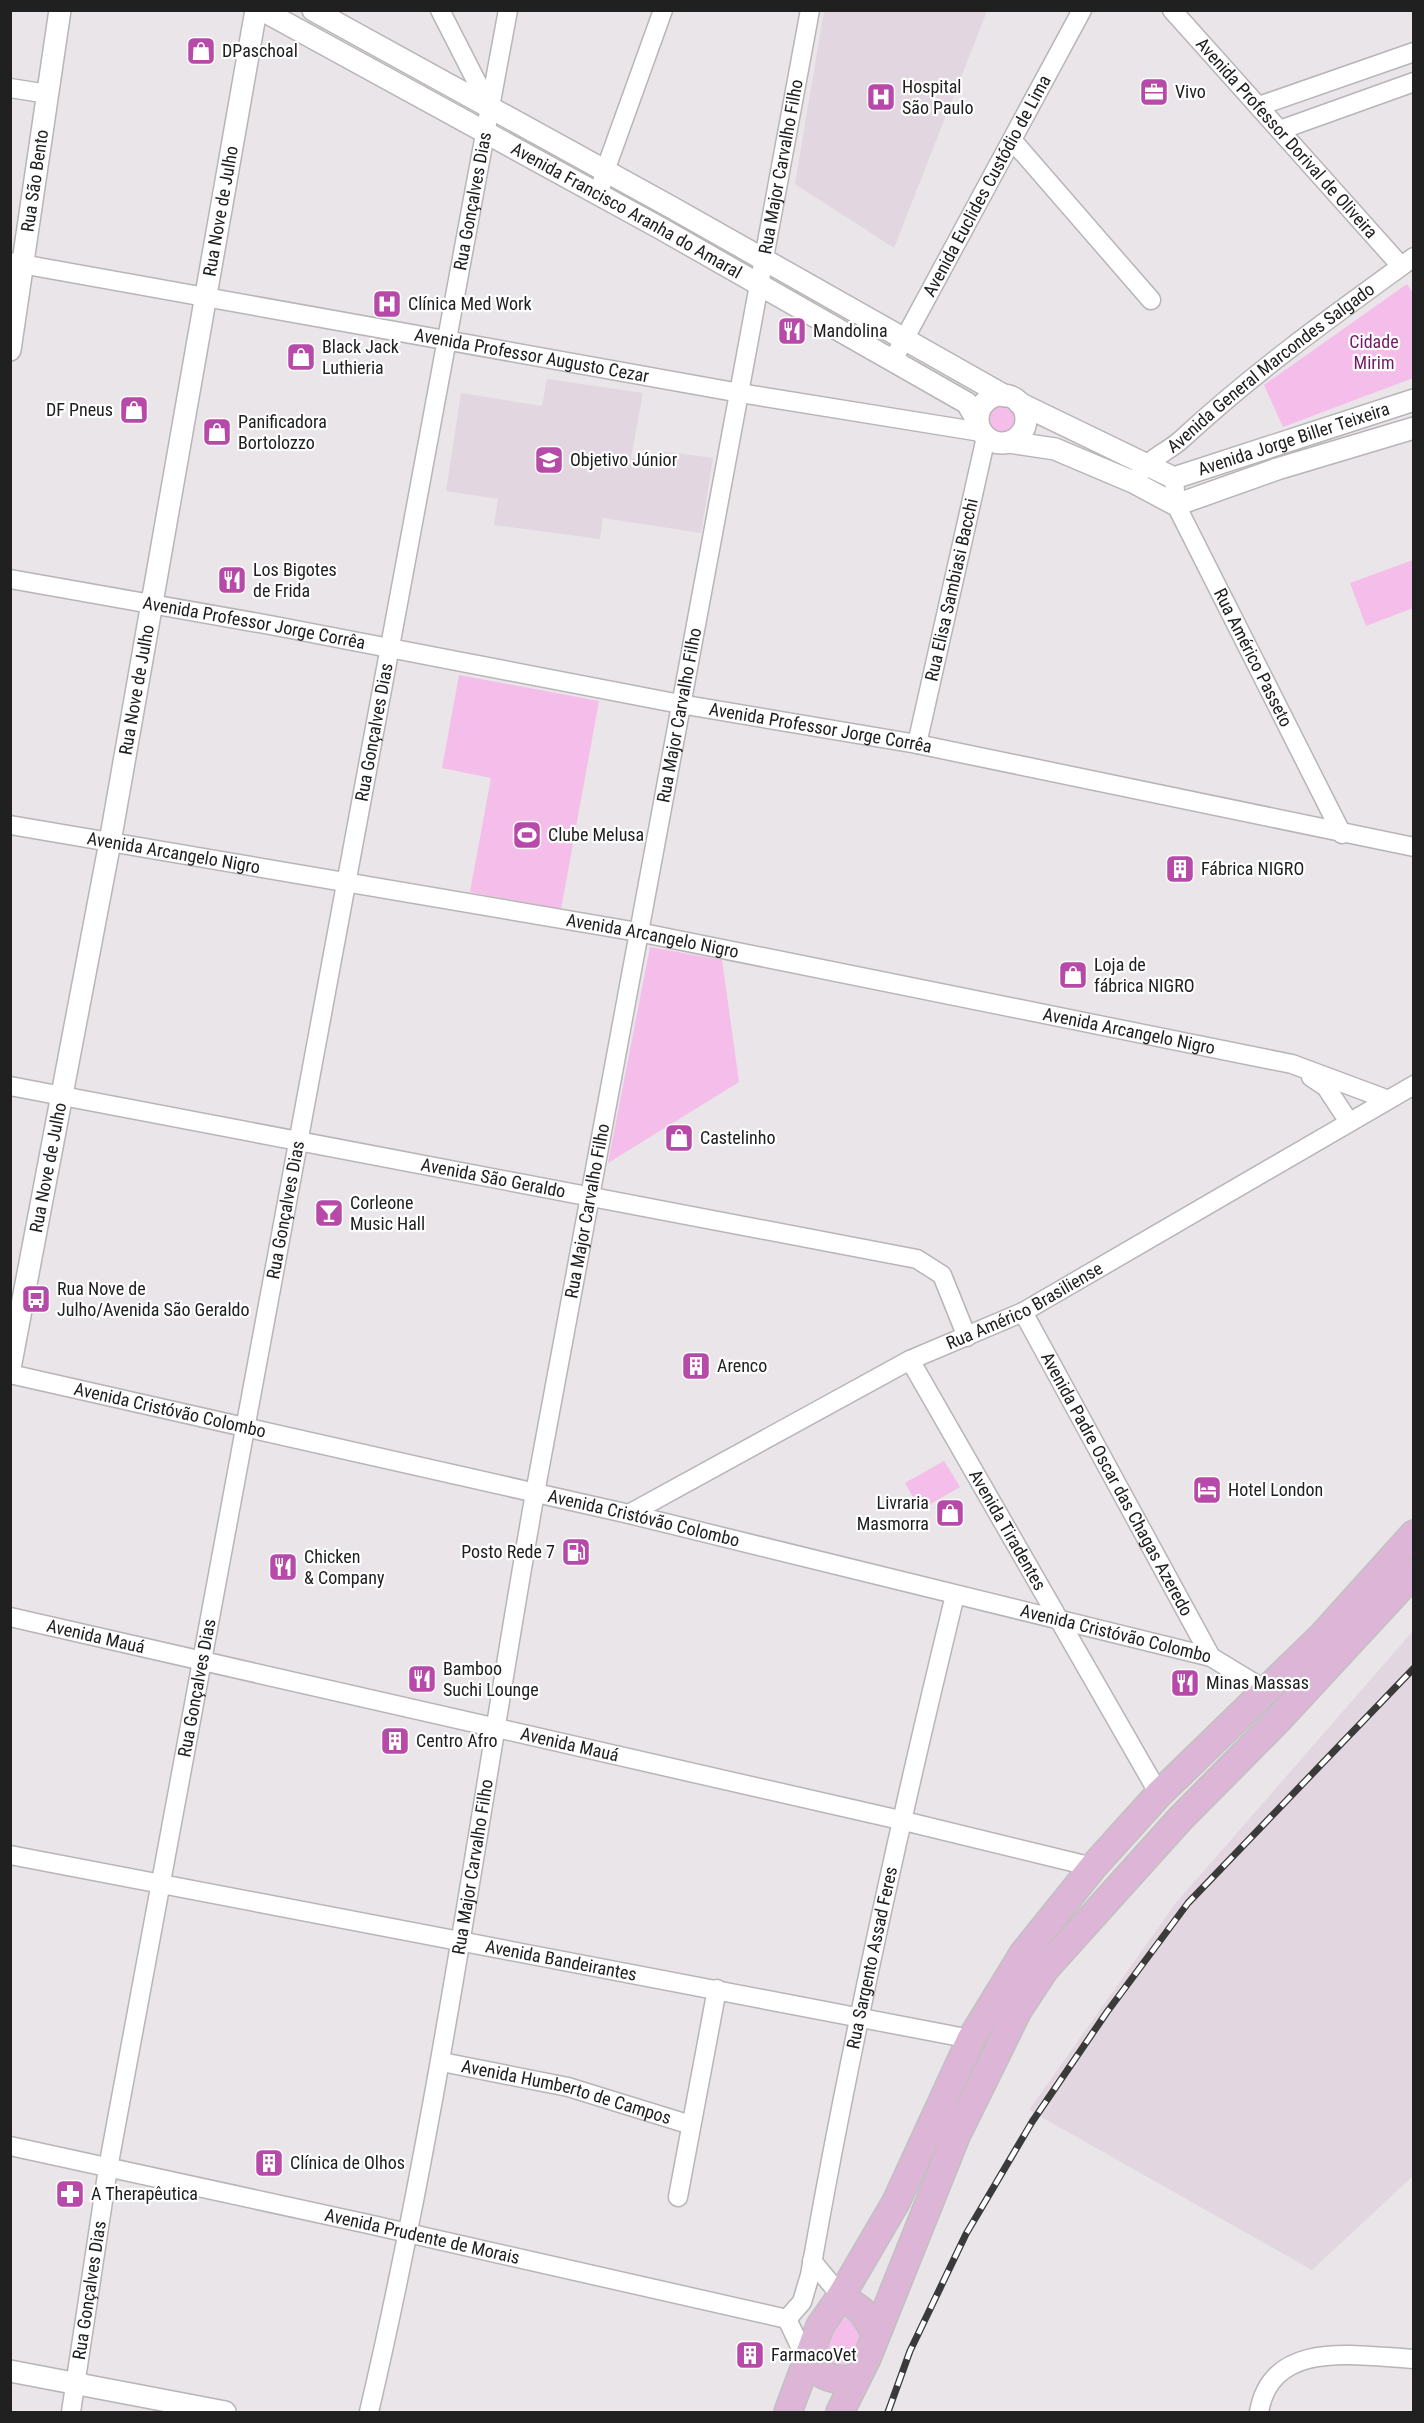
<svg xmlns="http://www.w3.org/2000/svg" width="1424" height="2423" viewBox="0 0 1424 2423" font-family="'Roboto Condensed',sans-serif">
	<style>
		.built { fill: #e2d7e0 }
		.green { fill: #f5bdea }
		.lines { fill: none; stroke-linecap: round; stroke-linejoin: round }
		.minor-casing { stroke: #b8b4b7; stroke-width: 21 }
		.tertiary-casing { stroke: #b8b4b7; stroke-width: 24 }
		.primary-casing { stroke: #c1c1c1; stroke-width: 30 }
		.minor { stroke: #fff; stroke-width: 18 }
		.tertiary { stroke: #fff; stroke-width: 21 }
		.primary { stroke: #ddb5d6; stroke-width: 27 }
		.rail-casing { stroke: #3b3a3b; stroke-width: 7 }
		.rail { stroke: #fff; stroke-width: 4.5; stroke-dasharray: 14; stroke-linecap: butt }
		.labels { text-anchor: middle; stroke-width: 4.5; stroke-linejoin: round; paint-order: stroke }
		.poi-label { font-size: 18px; fill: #212021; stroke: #fff; text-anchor: start }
		.street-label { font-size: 18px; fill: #212021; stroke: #fff }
		.park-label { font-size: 18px; fill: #741869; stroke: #fff }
	</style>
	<rect width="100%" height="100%" fill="#e9e5e8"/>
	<g class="built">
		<polygon points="824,11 987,11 894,248 795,184"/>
		<polygon points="547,379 643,393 631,458 660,462 662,451 713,458 701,533 603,518 600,539 494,525 498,499 446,491 461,393 542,406"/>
		<polygon points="1413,1631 1413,2176 1312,2270 1029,2110 1175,1904"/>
	</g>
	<g class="green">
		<polygon points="1407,284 1413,293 1413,378 1283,427 1264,385"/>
		<circle cx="1002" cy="421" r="14"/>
		<polygon points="1413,560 1413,608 1366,626 1350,583"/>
		<polygon points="459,675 599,701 561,909 470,892 491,778 442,768"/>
		<polygon points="650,947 722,960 739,1082 608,1163"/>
		<polygon points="944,1461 960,1487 920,1510 905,1483"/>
		<polygon points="844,2318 852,2321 862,2333 847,2367 839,2370 824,2363 821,2355 836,2322"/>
	</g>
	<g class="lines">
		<g class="minor-casing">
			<g id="minor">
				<polyline points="440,10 490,108"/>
				<path id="s1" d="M1172,10L1401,266"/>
				<polyline points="10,88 48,94"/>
				<polyline points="1259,106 1414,52"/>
				<polyline points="1280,130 1414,82"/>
				<polyline points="1012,140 1151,300"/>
				<polyline points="599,194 605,171 663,10"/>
				<path id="s2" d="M10,262L740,393L981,432"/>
				<path id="s3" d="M893,360L1082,10"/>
				<path id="s4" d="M1140,473C1150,458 1169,451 1182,439C1254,372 1334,315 1414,257"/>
				<path id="s5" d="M1174,478L1176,505L1342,834"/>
				<path id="s6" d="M10,579L270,625L680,704L917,744L1414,847"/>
				<path id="s7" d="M917,744L986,437"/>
				<path id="s8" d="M10,825L638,932L1292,1064L1386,1099"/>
				<polyline points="1311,1077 1326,1087 1349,1122"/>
				<path id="s9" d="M10,1086L917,1259L942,1275L967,1337"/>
				<path id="s10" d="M1023,1312L1211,1657"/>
				<path id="s11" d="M910,1360L1159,1794"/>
				<path id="s12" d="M10,1374L629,1514L1211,1657L1267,1691"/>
				<path id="s13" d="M629,1514L910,1360L1023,1312L1414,1085"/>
				<path id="s14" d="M10,1617L900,1820L1093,1867"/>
				<path id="s15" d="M10,1855L971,2039"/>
				<path id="s16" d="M442,2062L568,2087L691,2125"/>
				<path id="s17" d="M10,2146L368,2224L787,2319"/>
				<polyline points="678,2197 717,1989"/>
				<polyline points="812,2261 841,2296"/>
				<path id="s18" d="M787,2319L802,2302L810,2275C850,2046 900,1821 955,1595"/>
				<polyline points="787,2319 807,2361"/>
				<path id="s19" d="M71,2412L108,2168L508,10"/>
				<path id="s20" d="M369,2412C440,2109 481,1800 535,1493L810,10"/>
				<path d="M1259,2412C1272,2338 1357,2356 1414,2359"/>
			</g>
		</g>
		<g class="tertiary-casing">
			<g id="tertiary">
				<path id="s21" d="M262,10L660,228L967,403L978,422"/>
				<polyline points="313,10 671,207 1005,396"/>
				<path id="s22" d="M10,350L60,10"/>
				<circle cx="1002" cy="419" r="24"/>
				<path id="s23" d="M1019,403L1174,478L1414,400"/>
				<polyline points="1009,442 1055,449 1133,482 1176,505 1277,469 1414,428"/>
				<path id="s24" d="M10,1368L110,842L256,10"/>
				<polyline points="10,2371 225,2412"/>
			</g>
		</g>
		<g class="primary-casing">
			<g id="primary">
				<polyline points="841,2296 862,2311 876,2334"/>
				<path d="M807,2361C820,2377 835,2382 856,2379"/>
				<polyline points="788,2412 820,2326 841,2296 896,2202 971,2039 1023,1954 1093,1867 1159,1794 1322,1636 1414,1534"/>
				<polyline points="840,2412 867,2358 956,2136 1018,2010 1045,1969 1180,1819 1277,1721 1414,1573"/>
			</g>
		</g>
		<use href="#minor" class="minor"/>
		<use href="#tertiary" class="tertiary"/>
		<use href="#primary" class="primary"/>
		<g class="rail-casing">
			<polyline id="rail" points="888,2412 910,2351 966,2234 1032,2122 1107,2012 1188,1903 1414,1668"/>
		</g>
		<use href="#rail" class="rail"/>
	</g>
	<defs>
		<g id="shop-square" transform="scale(1.5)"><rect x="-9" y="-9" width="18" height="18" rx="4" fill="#b74aa8" stroke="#fff"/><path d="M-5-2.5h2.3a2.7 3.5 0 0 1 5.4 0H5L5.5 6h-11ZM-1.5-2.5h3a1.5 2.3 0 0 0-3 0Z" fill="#fff"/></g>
		<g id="office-square" transform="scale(1.5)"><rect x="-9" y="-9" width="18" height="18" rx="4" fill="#b74aa8" stroke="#fff"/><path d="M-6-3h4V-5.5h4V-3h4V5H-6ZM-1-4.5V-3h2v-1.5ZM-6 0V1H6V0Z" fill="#fff"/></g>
		<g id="hospital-square" transform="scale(1.5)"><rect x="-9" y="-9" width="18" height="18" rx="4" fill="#b74aa8" stroke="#fff"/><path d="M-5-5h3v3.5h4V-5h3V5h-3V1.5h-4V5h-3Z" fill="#fff"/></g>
		<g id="restaurant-square" transform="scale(1.5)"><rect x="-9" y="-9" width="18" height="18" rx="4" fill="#b74aa8" stroke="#fff"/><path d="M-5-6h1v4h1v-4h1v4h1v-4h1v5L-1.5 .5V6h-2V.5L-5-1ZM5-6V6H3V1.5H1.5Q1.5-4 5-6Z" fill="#fff"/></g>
		<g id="school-square" transform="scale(1.5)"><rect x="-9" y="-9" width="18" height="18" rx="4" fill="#b74aa8" stroke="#fff"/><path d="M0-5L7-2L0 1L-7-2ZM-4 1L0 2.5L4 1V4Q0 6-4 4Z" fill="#fff"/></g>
		<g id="stadium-square" transform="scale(1.5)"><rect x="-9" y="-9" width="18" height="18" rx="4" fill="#b74aa8" stroke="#fff"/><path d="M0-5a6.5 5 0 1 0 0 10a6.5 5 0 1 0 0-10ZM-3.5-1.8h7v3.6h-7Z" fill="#fff"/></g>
		<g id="building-square" transform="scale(1.5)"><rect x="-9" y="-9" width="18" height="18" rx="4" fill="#b74aa8" stroke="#fff"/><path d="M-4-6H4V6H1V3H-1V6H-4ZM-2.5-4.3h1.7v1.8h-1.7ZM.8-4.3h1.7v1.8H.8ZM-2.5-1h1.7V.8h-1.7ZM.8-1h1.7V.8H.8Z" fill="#fff"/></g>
		<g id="bar-square" transform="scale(1.5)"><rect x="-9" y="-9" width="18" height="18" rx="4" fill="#b74aa8" stroke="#fff"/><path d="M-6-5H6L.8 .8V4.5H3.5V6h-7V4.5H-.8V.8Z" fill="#fff"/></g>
		<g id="bus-square" transform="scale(1.5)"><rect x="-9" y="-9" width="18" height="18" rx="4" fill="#b74aa8" stroke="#fff"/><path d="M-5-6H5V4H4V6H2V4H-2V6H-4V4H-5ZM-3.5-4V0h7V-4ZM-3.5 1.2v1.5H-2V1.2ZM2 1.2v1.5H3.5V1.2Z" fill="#fff"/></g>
		<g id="hotel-square" transform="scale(1.5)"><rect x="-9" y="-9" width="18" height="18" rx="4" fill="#b74aa8" stroke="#fff"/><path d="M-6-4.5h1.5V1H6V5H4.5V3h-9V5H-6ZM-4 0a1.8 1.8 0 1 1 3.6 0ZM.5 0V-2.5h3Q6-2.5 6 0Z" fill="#fff"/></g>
		<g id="fuel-square" transform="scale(1.5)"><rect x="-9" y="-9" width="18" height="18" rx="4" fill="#b74aa8" stroke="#fff"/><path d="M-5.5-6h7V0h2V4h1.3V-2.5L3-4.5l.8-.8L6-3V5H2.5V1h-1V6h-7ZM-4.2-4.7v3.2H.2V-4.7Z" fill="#fff"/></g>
		<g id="pharmacy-square" transform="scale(1.5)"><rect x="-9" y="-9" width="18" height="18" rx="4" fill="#b74aa8" stroke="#fff"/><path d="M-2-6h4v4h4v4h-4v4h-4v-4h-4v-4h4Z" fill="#fff"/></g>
	</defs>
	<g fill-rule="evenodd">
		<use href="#shop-square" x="201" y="51"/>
		<use href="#office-square" x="1154" y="92"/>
		<use href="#hospital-square" x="881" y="97"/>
		<use href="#hospital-square" x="387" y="304"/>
		<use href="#restaurant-square" x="792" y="331"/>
		<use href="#shop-square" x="301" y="357"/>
		<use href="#shop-square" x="134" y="410"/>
		<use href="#shop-square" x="217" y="432"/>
		<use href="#school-square" x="549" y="460"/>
		<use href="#restaurant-square" x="232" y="580"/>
		<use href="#stadium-square" x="527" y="835"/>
		<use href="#building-square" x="1180" y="869"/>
		<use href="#shop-square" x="1073" y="975"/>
		<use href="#shop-square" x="679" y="1138"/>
		<use href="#bar-square" x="329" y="1213"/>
		<use href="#bus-square" x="36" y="1299"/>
		<use href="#building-square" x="696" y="1366"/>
		<use href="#hotel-square" x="1207" y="1490"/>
		<use href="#shop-square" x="950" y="1513"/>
		<use href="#fuel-square" x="576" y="1552"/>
		<use href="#restaurant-square" x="283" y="1567"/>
		<use href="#restaurant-square" x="422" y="1679"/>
		<use href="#restaurant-square" x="1185" y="1683"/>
		<use href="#building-square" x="395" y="1741"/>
		<use href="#building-square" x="269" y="2163"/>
		<use href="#pharmacy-square" x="70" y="2194"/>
		<use href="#building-square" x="750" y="2355"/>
	</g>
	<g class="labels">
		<g class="poi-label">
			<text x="222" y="57">DPaschoal</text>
			<text x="902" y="93">Hospital<tspan x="902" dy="21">São Paulo</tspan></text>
			<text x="1175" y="98">Vivo</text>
			<text x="408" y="310">Clínica Med Work</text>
			<text x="813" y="337">Mandolina</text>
			<text x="322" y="353">Black Jack<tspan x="322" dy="21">Luthieria</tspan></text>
			<text x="113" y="416" text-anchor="end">DF Pneus</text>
			<text x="238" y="428">Panificadora<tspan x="238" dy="21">Bortolozzo</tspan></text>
			<text x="570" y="466">Objetivo Júnior</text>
			<text x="253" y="576">Los Bigotes<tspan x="253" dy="21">de Frida</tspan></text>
			<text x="548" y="841">Clube Melusa</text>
			<text x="1201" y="875">Fábrica NIGRO</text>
			<text x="1094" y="971">Loja de<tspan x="1094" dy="21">fábrica NIGRO</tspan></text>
			<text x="700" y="1144">Castelinho</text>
			<text x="350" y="1209">Corleone<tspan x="350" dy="21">Music Hall</tspan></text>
			<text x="57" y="1295">Rua Nove de<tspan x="57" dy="21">Julho/Avenida São Geraldo</tspan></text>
			<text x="717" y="1372">Arenco</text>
			<text x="1228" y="1496">Hotel London</text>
			<text x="929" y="1509" text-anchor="end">Livraria<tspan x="929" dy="21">Masmorra</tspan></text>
			<text x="555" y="1558" text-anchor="end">Posto Rede 7</text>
			<text x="304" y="1563">Chicken<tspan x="304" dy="21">&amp; Company</tspan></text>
			<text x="443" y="1675">Bamboo<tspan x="443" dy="21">Suchi Lounge</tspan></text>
			<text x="1206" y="1689">Minas Massas</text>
			<text x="416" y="1747">Centro Afro</text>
			<text x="290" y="2169">Clínica de Olhos</text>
			<text x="91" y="2200">A Therapêutica</text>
			<text x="771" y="2361">FarmacoVet</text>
		</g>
		<g class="street-label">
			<text dy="6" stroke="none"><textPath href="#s1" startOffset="172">Avenida Professor Dorival de Oliveira</textPath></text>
			<text dy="6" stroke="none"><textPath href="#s20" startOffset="2283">Rua Major Carvalho Filho</textPath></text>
			<text dy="6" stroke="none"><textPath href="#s22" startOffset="171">Rua São Bento</textPath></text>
			<text dy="6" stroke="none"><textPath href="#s3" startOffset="198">Avenida Euclides Custódio de Lima</textPath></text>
			<text dy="6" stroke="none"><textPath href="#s19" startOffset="2247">Rua Gonçalves Dias</textPath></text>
			<text dy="6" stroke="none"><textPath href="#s21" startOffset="416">Avenida Francisco Aranha do Amaral</textPath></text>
			<text dy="6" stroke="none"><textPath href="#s24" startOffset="1176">Rua Nove de Julho</textPath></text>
			<text dy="6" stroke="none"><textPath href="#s2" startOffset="530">Avenida Professor Augusto Cezar</textPath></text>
			<text dy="6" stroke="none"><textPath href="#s4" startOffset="168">Avenida General Marcondes Salgado</textPath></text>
			<text dy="6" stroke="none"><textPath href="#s23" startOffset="298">Avenida Jorge Biller Teixeira</textPath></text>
			<text dy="6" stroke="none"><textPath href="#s7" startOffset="158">Rua Elisa Sambiasi Bacchi</textPath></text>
			<text dy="6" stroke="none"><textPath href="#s6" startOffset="248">Avenida Professor Jorge Corrêa</textPath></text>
			<text dy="6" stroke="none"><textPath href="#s5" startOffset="198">Rua Américo Passeto</textPath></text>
			<text dy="6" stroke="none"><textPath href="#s24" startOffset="690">Rua Nove de Julho</textPath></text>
			<text dy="6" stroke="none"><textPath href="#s20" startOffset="1725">Rua Major Carvalho Filho</textPath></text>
			<text dy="6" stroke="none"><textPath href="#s6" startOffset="824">Avenida Professor Jorge Corrêa</textPath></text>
			<text dy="6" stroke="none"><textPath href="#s19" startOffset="1707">Rua Gonçalves Dias</textPath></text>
			<text dy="6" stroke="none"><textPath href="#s8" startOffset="166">Avenida Arcangelo Nigro</textPath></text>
			<text dy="6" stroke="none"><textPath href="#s8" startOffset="652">Avenida Arcangelo Nigro</textPath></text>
			<text dy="6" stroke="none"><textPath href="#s8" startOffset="1138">Avenida Arcangelo Nigro</textPath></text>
			<text dy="6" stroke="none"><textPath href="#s24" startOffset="204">Rua Nove de Julho</textPath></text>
			<text dy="6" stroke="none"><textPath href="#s9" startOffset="492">Avenida São Geraldo</textPath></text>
			<text dy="6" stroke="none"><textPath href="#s19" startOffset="1221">Rua Gonçalves Dias</textPath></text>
			<text dy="6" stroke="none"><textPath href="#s20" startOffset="1221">Rua Major Carvalho Filho</textPath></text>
			<text dy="6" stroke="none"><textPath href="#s13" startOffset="447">Rua Américo Brasiliense</textPath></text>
			<text dy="6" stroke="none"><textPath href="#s12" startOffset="164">Avenida Cristóvão Colombo</textPath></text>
			<text dy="6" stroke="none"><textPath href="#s10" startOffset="196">Avenida Padre Oscar das Chagas Azeredo</textPath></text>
			<text dy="6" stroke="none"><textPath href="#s12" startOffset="650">Avenida Cristóvão Colombo</textPath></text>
			<text dy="6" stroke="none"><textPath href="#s11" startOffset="196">Avenida Tiradentes</textPath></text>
			<text dy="6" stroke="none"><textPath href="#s12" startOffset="1136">Avenida Cristóvão Colombo</textPath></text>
			<text dy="6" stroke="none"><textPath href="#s14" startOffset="88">Avenida Mauá</textPath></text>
			<text dy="6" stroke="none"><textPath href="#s19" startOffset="735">Rua Gonçalves Dias</textPath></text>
			<text dy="6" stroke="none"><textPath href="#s14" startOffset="574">Avenida Mauá</textPath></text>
			<text dy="6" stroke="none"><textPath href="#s20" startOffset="555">Rua Major Carvalho Filho</textPath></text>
			<text dy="6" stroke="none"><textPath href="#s18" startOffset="374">Rua Sargento Assad Feres</textPath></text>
			<text dy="6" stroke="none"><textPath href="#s15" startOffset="561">Avenida Bandeirantes</textPath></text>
			<text dy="6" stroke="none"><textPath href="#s16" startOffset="128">Avenida Humberto de Campos</textPath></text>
			<text dy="6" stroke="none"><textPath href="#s17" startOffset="422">Avenida Prudente de Morais</textPath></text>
			<text dy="6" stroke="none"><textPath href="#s19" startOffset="123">Rua Gonçalves Dias</textPath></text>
		</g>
		<g class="park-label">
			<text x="1374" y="348">Cidade<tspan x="1374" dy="21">Mirim</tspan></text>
		</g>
	</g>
	<rect width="1424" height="2423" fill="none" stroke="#212021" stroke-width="24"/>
</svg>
